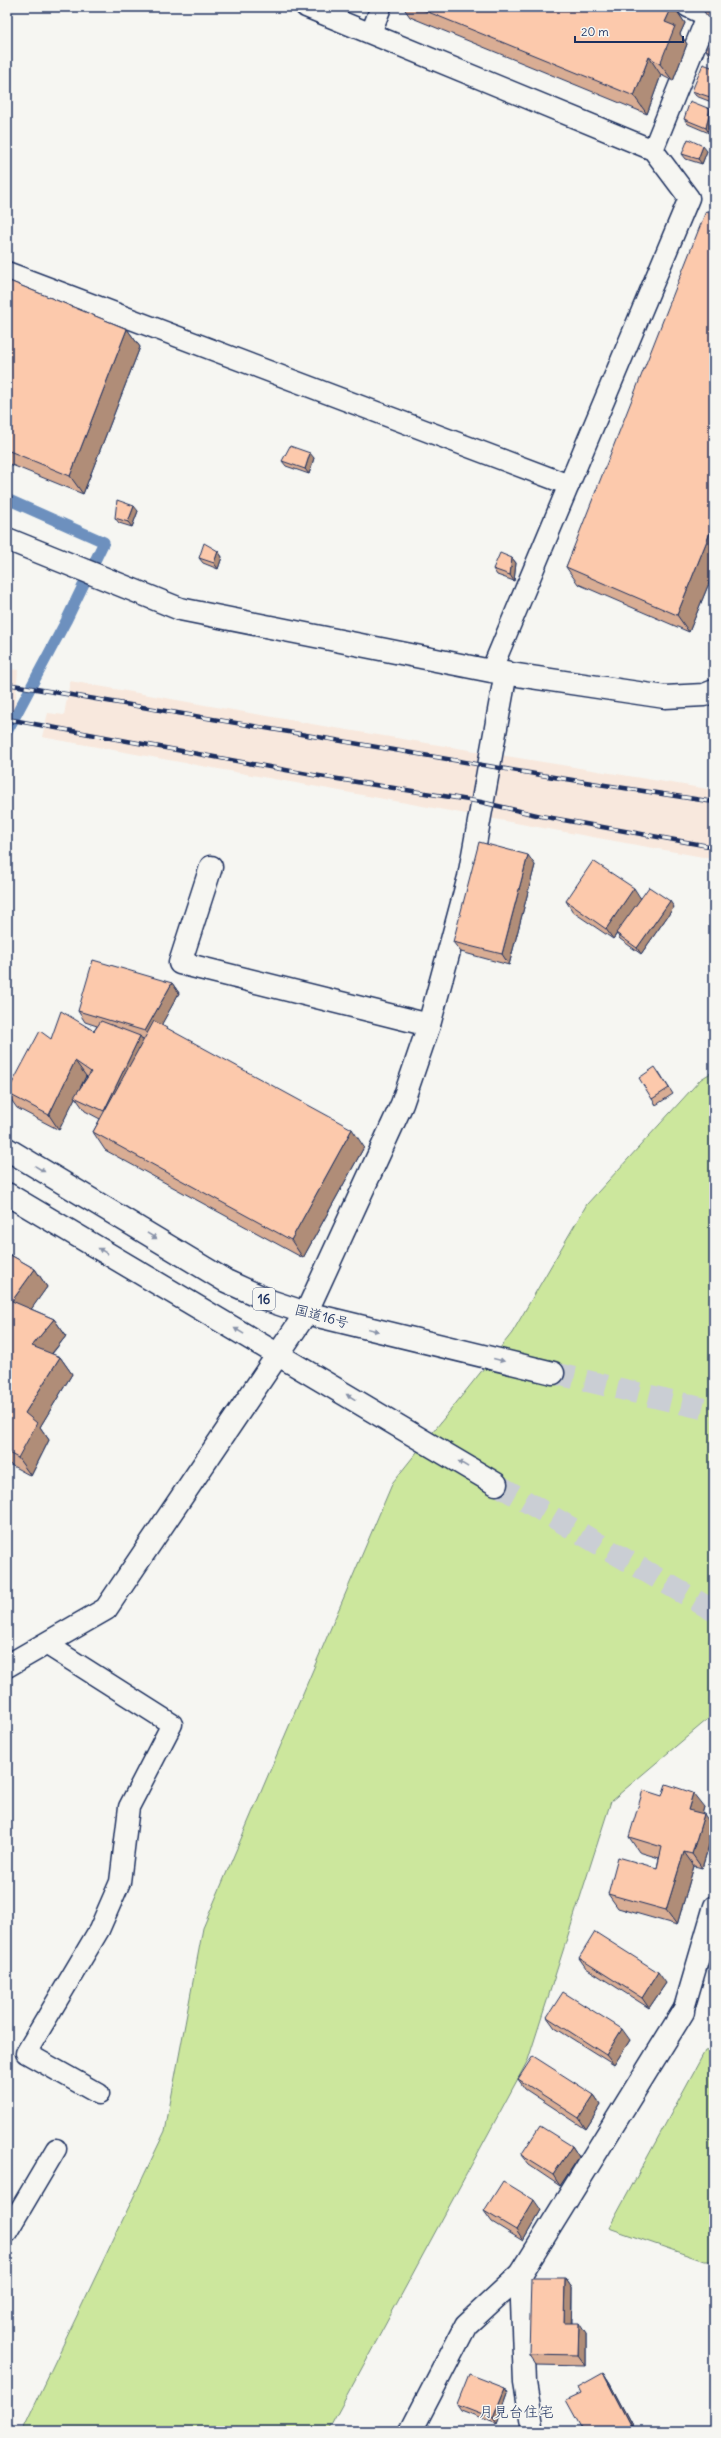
<svg xmlns="http://www.w3.org/2000/svg" width="721" height="2438" viewBox="0 0 721 2438" font-family="Delius,'Klee One',sans-serif">
	<style>
		.built { fill: #f8e8dd }
		.green { fill: #cce79d; stroke: #748b7e }
		.lines { fill: none; stroke-linecap: round; stroke-linejoin: round }
		.stream { stroke: #6d90be; stroke-width: 11 }
		.trunk-tunnel { stroke: #caced4; stroke-width: 22; stroke-dasharray: 22 11; stroke-linecap: butt }
		.service-casing { stroke: #1b2f5e; stroke-width: 23 }
		.minor-casing { stroke: #1b2f5e; stroke-width: 25 }
		.tertiary-casing { stroke: #1b2f5e; stroke-width: 25 }
		.trunk-casing { stroke: #1b2f5e; stroke-width: 25 }
		.service { stroke: #f6f6f2; stroke-width: 20 }
		.minor { stroke: #f6f6f2; stroke-width: 22 }
		.tertiary { stroke: #f6f6f2; stroke-width: 22 }
		.trunk { stroke: #f6f6f2; stroke-width: 22 }
		.rail-casing { stroke: #1b2f5e; stroke-width: 4.5 }
		.rail { stroke: #f6f6f2; stroke-width: 3; stroke-dasharray: 9; stroke-linecap: butt }
		.wall { fill: #d9ad94; stroke: #1b2f5e; fill-rule: evenodd }
		.shaded-wall { fill: #b08d78; stroke: #1b2f5e }
		.building { fill: #fcc9ac; stroke: #1b2f5e }
		.oneway { fill: #8892a8 }
		.labels { text-anchor: middle; stroke-width: 3; stroke-linejoin: round; paint-order: stroke }
		.shield { fill: #f6f6f2; stroke: #5d6b8a; stroke-width: 1 }
		.shield-label { font-size: 13px; font-weight: bold; fill: #1b2f5e }
		.street-label { font-size: 14px; fill: #1b2f5e; stroke: #f6f6f2 }
		.neighbourhood-label { font-size: 15px; fill: #1b2f5e; stroke: #f6f6f2 }
	</style>
	<rect width="100%" height="100%" fill="#f6f6f2"/>
	<filter id="ink" filterUnits="userSpaceOnUse"><feTurbulence type="fractalNoise" baseFrequency=".025" numOctaves="2"/><feDisplacementMap in="SourceGraphic" scale="8" xChannelSelector="R" yChannelSelector="G"/><feConvolveMatrix kernelMatrix="1 2 1 2 8 2 1 2 1" color-interpolation-filters="sRGB"/></filter>
	<g filter="url(#ink)">
		<g class="built">
			<polygon points="7,669 18,670 14,720 7,729"/>
			<polygon points="70,681 323,726 714,790 714,859 42,737 48,713 64,715"/>
		</g>
		<g class="green">
			<polygon points="714,1071 714,1714 611,1801 528,2060 328,2431 22,2431 165,2131 203,1928 393,1482 512,1333 587,1204 701,1079"/>
			<polygon points="714,2049 714,2261 704,2261 609,2228 705,2051"/>
		</g>
		<g class="lines">
			<polyline class="stream" points="7,499 104,542 66,621 7,732"/>
			<g class="trunk-tunnel">
				<polyline points="553,1373 714,1411"/>
				<polyline points="496,1484 714,1611"/>
			</g>
			<g class="service-casing">
				<g id="service">
					<polyline points="306,7 653,150 689,198 491,671"/>
					<polyline points="688,7 714,19"/>
					<polyline points="371,33 381,7"/>
					<polyline points="653,150 707,16"/>
					<polyline points="7,272 569,485"/>
					<polyline points="46,1644 172,1724 129,1807 120,1882 99,1930 26,2053 99,2094"/>
					<polyline points="683,2012 714,1906"/>
					<polyline points="7,2232 56,2149"/>
				</g>
			</g>
			<g class="minor-casing">
				<g id="minor">
					<polyline points="211,867 180,963 429,1025"/>
					<polyline points="7,1666 106,1609 306,1313 402,1104 429,1025 469,877 506,672"/>
					<polyline points="521,2274 525,2383 533,2431"/>
					<polyline points="411,2431 466,2325 521,2274 683,2012"/>
				</g>
			</g>
			<g class="tertiary-casing">
				<polyline id="tertiary" points="7,539 180,609 491,671 665,697 704,695 714,691"/>
			</g>
			<g class="trunk-casing">
				<g id="trunk">
					<polyline points="7,1149 226,1281 270,1301 306,1313 553,1373"/>
					<polyline points="7,1194 496,1484"/>
				</g>
			</g>
			<use href="#service" class="service"/>
			<use href="#minor" class="minor"/>
			<use href="#tertiary" class="tertiary"/>
			<use href="#trunk" class="trunk"/>
			<g class="rail-casing">
				<g id="rail">
					<polyline points="7,684 547,776 714,802"/>
					<polyline points="7,719 313,775 481,802 541,816 714,847"/>
				</g>
			</g>
			<use href="#rail" class="rail"/>
		</g>
		<g class="wall">
			<polygon points="403,7 674,7 685,23 680,34 687,44 673,81 661,75 647,114 410,17"/>
			<polygon points="701,7 714,7 714,18 707,16"/>
			<polygon points="714,36 714,58 710,56 706,50"/>
			<polygon points="714,68 714,103 696,96 692,91"/>
			<polygon points="710,109 714,114 709,133 688,124 684,119"/>
			<polygon points="707,151 702,164 686,159 682,154"/>
			<polygon points="714,214 714,571 689,632 578,584 566,567"/>
			<polygon points="7,280 127,329 140,347 83,494 7,463"/>
			<polygon points="314,458 309,474 286,466 282,461"/>
			<polygon points="138,511 132,527 119,523 115,518"/>
			<polygon points="218,551 222,557 218,569 203,563 199,558"/>
			<polygon points="512,558 516,563 514,581 497,575 493,569"/>
			<polygon points="535,865 509,965 461,952 453,942"/>
			<polygon points="641,898 674,907 641,954 620,939 617,934 613,939 573,912 566,901"/>
			<path d="M172,983L179,993L161,1025L364,1147L303,1258L105,1150L93,1132L100,1119L85,1111L75,1097L59,1130L17,1108L7,1094L51,1039L94,1031L97,1026L85,1022L78,1011ZM86,1076L87,1077L78,1091Z"/>
			<polygon points="659,1072 673,1094 656,1105 652,1099"/>
			<polygon points="7,1253 35,1269 47,1287 31,1309 54,1319 66,1336 52,1354 60,1357 72,1374 40,1427 49,1440 31,1476 7,1463"/>
			<polygon points="662,1796 704,1807 702,1814 714,1829 702,1868 694,1866 677,1925 618,1908 608,1894 657,1868 659,1858 639,1852 629,1837"/>
			<polygon points="579,1958 666,1983 649,2008 586,1968"/>
			<polygon points="547,2017 630,2040 614,2065 555,2028"/>
			<polygon points="518,2079 594,2095 601,2105 586,2129 525,2089"/>
			<polygon points="572,2146 579,2157 560,2186 529,2165 521,2155"/>
			<polygon points="541,2210 523,2241 492,2222 484,2211"/>
			<polygon points="565,2278 572,2288 572,2323 586,2334 586,2366 536,2365 529,2354"/>
			<polygon points="603,2373 610,2384 635,2431 583,2431 581,2393"/>
			<polygon points="505,2388 508,2393 497,2424 461,2410 457,2404"/>
		</g>
		<g class="shaded-wall">
			<polygon points="672,7 674,7 685,23 680,34 687,44 673,81 660,64 665,22"/>
			<polygon points="649,57 661,75 647,114 634,96"/>
			<polygon points="710,109 714,114 709,133 706,128"/>
			<polygon points="703,146 707,151 702,164 698,159"/>
			<polygon points="127,329 140,347 83,494 70,476"/>
			<polygon points="310,453 314,458 309,474 305,469"/>
			<polygon points="134,506 138,511 132,527 128,522"/>
			<polygon points="714,523 714,571 689,632 677,615"/>
			<polygon points="218,551 222,557 218,569 214,563"/>
			<polygon points="512,558 516,563 514,581 510,575"/>
			<polygon points="528,855 535,865 509,965 502,954"/>
			<polygon points="634,888 641,899 613,939 606,929"/>
			<polygon points="670,901 674,907 641,954 637,948"/>
			<polygon points="172,983 179,993 152,1042 145,1031"/>
			<polygon points="140,1036 151,1051 104,1111"/>
			<polygon points="75,1061 86,1076 59,1130 49,1115"/>
			<polygon points="352,1129 364,1147 303,1258 291,1240"/>
			<polygon points="35,1269 47,1287 25,1318 12,1301"/>
			<polygon points="54,1319 66,1336 44,1363 32,1346"/>
			<polygon points="60,1357 72,1374 40,1427 49,1440 31,1476 18,1458 25,1413"/>
			<polygon points="693,1793 704,1807 699,1825 688,1810"/>
			<polygon points="704,1814 714,1829 702,1868 692,1854"/>
			<polygon points="684,1852 694,1866 677,1925 666,1910"/>
			<polygon points="658,1972 666,1983 649,2008 642,1998"/>
			<polygon points="622,2029 630,2040 614,2065 606,2055"/>
			<polygon points="594,2095 601,2105 586,2129 579,2118"/>
			<polygon points="572,2146 579,2157 560,2186 553,2175"/>
			<polygon points="534,2200 541,2210 523,2241 516,2230"/>
			<polygon points="565,2278 572,2288 571,2334 564,2323"/>
			<polygon points="579,2323 586,2334 586,2366 578,2355"/>
			<polygon points="603,2373 610,2384 635,2431 634,2431 631,2427"/>
			<polygon points="505,2388 508,2393 497,2424 493,2418"/>
		</g>
		<g class="building">
			<polygon points="416,7 672,7 665,22 675,26 660,64 649,57 634,96"/>
			<polygon points="713,35 714,36 714,54 706,50"/>
			<polygon points="703,64 714,68 714,96 713,98 692,91"/>
			<polygon points="690,101 710,109 706,128 684,119"/>
			<polygon points="688,139 703,146 698,159 682,154"/>
			<polygon points="706,211 714,214 714,523 677,615 566,567"/>
			<polygon points="7,280 127,329 70,476 7,450"/>
			<polygon points="290,446 310,453 305,469 282,461"/>
			<polygon points="117,500 134,506 128,522 115,518"/>
			<polygon points="204,543 218,551 214,563 199,558"/>
			<polygon points="500,553 512,558 510,575 493,569"/>
			<polygon points="479,842 528,855 502,954 453,942"/>
			<polygon points="593,861 634,888 606,929 566,901"/>
			<polygon points="649,887 670,901 637,948 616,933"/>
			<polygon points="93,960 172,983 145,1031 78,1011"/>
			<polygon points="61,1011 94,1031 101,1021 140,1036 104,1111 74,1097 91,1072 75,1061 49,1115 7,1093 40,1031 51,1039"/>
			<polygon points="154,1021 352,1129 291,1240 93,1132"/>
			<polygon points="655,1067 669,1088 652,1099 639,1078"/>
			<polygon points="7,1253 35,1269 12,1301 54,1319 32,1346 60,1357 25,1413 37,1423 18,1458 7,1452"/>
			<polygon points="666,1784 693,1793 688,1810 704,1814 692,1854 684,1852 666,1910 608,1894 618,1857 657,1868 662,1847 629,1837 643,1790 662,1796"/>
			<polygon points="595,1932 658,1972 642,1998 579,1958"/>
			<polygon points="563,1992 622,2029 606,2055 547,2017"/>
			<polygon points="533,2056 594,2095 579,2118 518,2079"/>
			<polygon points="540,2126 572,2146 553,2175 521,2155"/>
			<polygon points="503,2181 534,2200 516,2230 484,2211"/>
			<polygon points="531,2278 565,2278 564,2323 579,2323 578,2355 529,2354"/>
			<polygon points="603,2373 631,2427 623,2431 583,2431 566,2400 581,2393 578,2387"/>
			<polygon points="469,2374 505,2388 493,2418 457,2404"/>
		</g>
		<defs><path id="oneway-solid" d="M-6-.8H1V-3.2L6.5 0L1 3.2V.8H-6Z"/></defs>
		<g class="oneway">
			<use href="#oneway-solid" transform="translate(40 1169) rotate(31)"/>
			<use href="#oneway-solid" transform="translate(152 1236) rotate(31)"/>
			<use href="#oneway-solid" transform="translate(103 1251) rotate(-149)"/>
			<use href="#oneway-solid" transform="translate(373 1330) rotate(14)"/>
			<use href="#oneway-solid" transform="translate(239 1331) rotate(-149)"/>
			<use href="#oneway-solid" transform="translate(499 1360) rotate(14)"/>
			<use href="#oneway-solid" transform="translate(351 1397) rotate(-149)"/>
			<use href="#oneway-solid" transform="translate(463 1464) rotate(-149)"/>
		</g>
	</g>
	<g class="labels">
		<rect class="shield" x="253" y="1288" width="22" height="22" rx="3"/>
		<g class="shield-label">
			<text x="264" y="1304">16</text>
		</g>
		<g class="street-label">
			<text transform="translate(322 1316) rotate(15)" y="5">国道16号</text>
		</g>
		<g class="neighbourhood-label">
			<text x="516" y="2417">月見台住宅</text>
		</g>
	</g>
	<rect width="721" height="2438" fill="none" stroke="#f6f6f2" stroke-width="24"/>
	<rect x="12" y="12" width="697" height="2414" fill="none" stroke="#1b2f5e" stroke-width="1.5" filter="url(#ink)"/>
	<path d="M575 36v6h108v-6" fill="none" stroke="#1b2f5e" stroke-width="2"/>
	<text x="581" y="36" font-size="12" fill="#1b2f5e" stroke="#f6f6f2" stroke-width="3" paint-order="stroke">20 m</text>
</svg>
